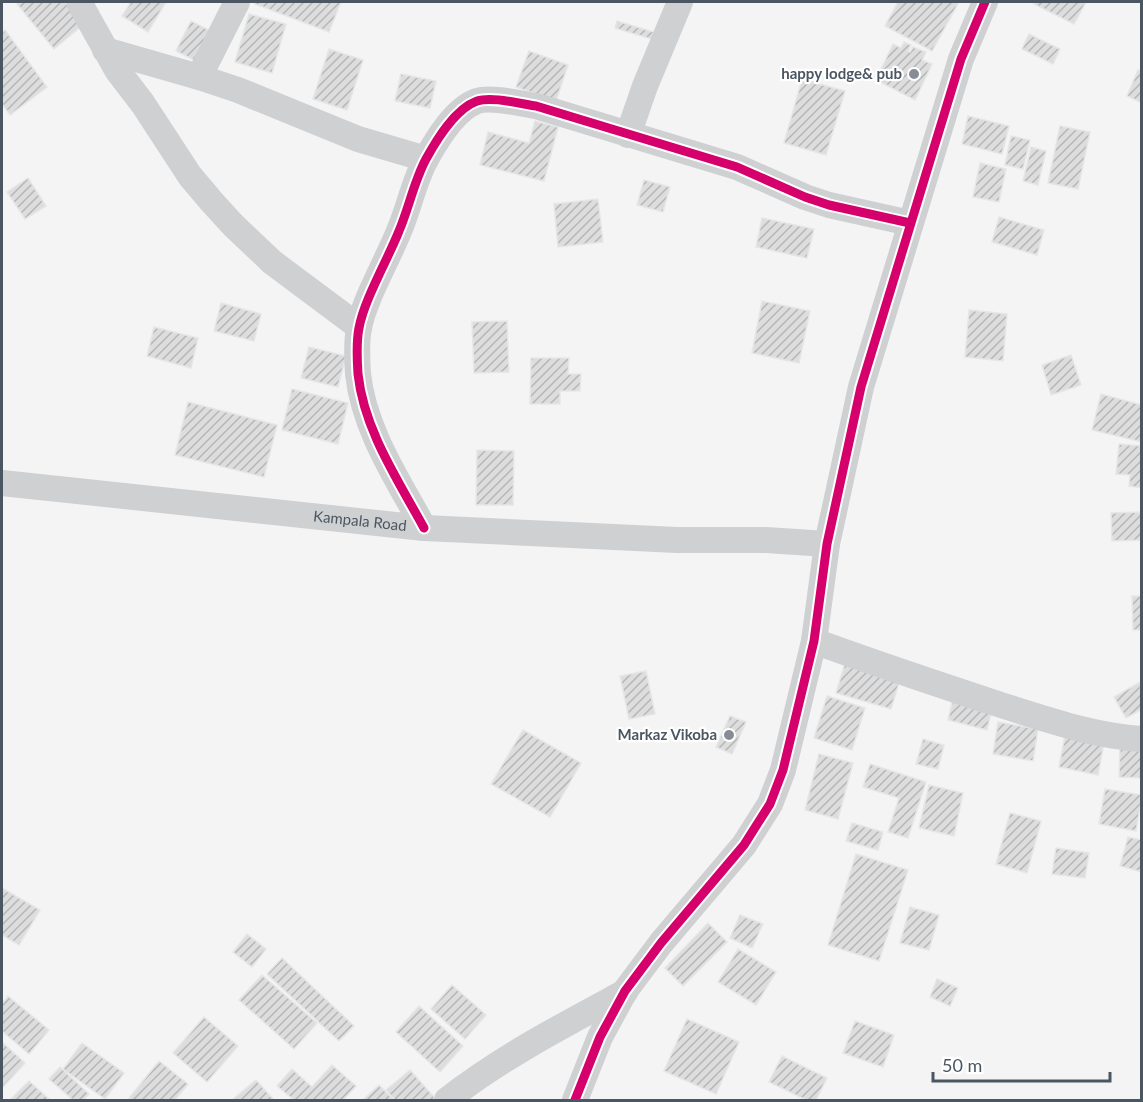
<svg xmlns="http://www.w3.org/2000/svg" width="1143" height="1102" viewBox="0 0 1143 1102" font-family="Lato,sans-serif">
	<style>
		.building { fill: url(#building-hatch); stroke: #e5e6e7; stroke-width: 1.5 }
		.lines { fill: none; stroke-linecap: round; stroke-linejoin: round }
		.minor { stroke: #ced0d2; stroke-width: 26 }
		.cycleway-casing { stroke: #fff; stroke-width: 13 }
		.cycleway { stroke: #d6006c; stroke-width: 9 }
		.poi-dot { fill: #868d94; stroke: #fff; stroke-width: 2 }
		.labels { text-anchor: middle; stroke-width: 4.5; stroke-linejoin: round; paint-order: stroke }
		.poi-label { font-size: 15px; font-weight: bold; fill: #4a5661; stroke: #fff; text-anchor: end }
		.street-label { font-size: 15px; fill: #4a5661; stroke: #fff }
	</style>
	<defs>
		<pattern id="building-hatch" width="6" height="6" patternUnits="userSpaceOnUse" patternTransform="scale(1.5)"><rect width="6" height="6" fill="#ddddde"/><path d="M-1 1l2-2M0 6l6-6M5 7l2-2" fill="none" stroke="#b5b6b7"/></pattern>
	</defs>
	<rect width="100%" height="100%" fill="#f4f4f4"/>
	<g class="building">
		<polygon points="19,2 65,2 84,24 54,49 17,4"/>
		<polygon points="131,2 166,2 148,32 122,16"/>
		<polygon points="256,2 341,2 329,32 255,4"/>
		<polygon points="898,2 959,2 932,51 885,26"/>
		<polygon points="1036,2 1086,2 1074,24 1034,4"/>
		<polygon points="249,14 286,24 272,73 235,62"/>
		<polygon points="191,21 213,32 198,62 176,51"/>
		<polygon points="617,21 660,34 658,41 615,28"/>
		<polygon points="5,30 47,87 10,115 2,104 2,33"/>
		<polygon points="1029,34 1060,49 1053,64 1022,49"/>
		<polygon points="904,42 911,45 908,51 910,52 913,47 926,52 922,60 932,64 915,100 876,80 893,44 901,48"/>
		<polygon points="329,49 363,60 347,110 313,99"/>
		<polygon points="529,51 568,65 556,101 516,87"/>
		<polygon points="1138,70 1142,71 1142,103 1127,96"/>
		<polygon points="401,74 436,81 430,108 395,101"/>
		<polygon points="802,79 845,91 826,155 784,143"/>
		<polygon points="968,116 1009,126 1002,154 962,144"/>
		<polygon points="535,121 558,127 544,181 480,165 488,132 529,143"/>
		<polygon points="1060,126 1090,132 1078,189 1048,183"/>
		<polygon points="1011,136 1030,140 1023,169 1005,165"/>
		<polygon points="1031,147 1046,151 1038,185 1023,181"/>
		<polygon points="980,163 1006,169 999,202 973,197"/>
		<polygon points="28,178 46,206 25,219 7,192"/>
		<polygon points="644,180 670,187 663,212 637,205"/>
		<polygon points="598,199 603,242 558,247 554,204"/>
		<polygon points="999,217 1044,230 1037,255 992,242"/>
		<polygon points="762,218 814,229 807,258 756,247"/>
		<polygon points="762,301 810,311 799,363 752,353"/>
		<polygon points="221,303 261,314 254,341 214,331"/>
		<polygon points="969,310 1007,314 1003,361 965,357"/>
		<polygon points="507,321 509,372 474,373 472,322"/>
		<polygon points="154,327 198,338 191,368 147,356"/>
		<polygon points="309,347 346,356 338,387 301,378"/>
		<polygon points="1071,355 1081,385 1051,395 1042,365"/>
		<polygon points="531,358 569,358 568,374 581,374 580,391 560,391 560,404 530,404"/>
		<polygon points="292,389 348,403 338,444 282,430"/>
		<polygon points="1101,394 1142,405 1142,442 1092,430"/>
		<polygon points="188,402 277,425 264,477 175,455"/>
		<polygon points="1119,444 1142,446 1142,488 1129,486 1130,475 1116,474"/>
		<polygon points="477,450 514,451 513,505 476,505"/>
		<polygon points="1142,512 1142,540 1112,541 1111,513"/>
		<polygon points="1132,596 1142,596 1142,630 1133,630"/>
		<polygon points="845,663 900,680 891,709 836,693"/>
		<polygon points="646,671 655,714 629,719 620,676"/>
		<polygon points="1140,682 1142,709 1126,718 1114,697"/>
		<polygon points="827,696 865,708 852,750 814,738"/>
		<polygon points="953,699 992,709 987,730 948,720"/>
		<polygon points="730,716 746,722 732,754 716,747"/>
		<polygon points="998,722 1038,729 1033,761 993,754"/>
		<polygon points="523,730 581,763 550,817 491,784"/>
		<polygon points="1066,730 1105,738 1098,775 1059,767"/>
		<polygon points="923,739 944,745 938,769 916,764"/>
		<polygon points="1120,748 1142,749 1142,778 1119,777"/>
		<polygon points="819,754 853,763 838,819 805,810"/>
		<polygon points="870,764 926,782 908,838 888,832 899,798 863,787"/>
		<polygon points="929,785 963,793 954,836 919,828"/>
		<polygon points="1105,789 1142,795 1136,831 1099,824"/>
		<polygon points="1010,813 1041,821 1027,873 996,864"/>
		<polygon points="852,823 883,832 878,850 846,841"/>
		<polygon points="1128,837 1142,840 1142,872 1120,866"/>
		<polygon points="1056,848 1089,853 1085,878 1052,874"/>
		<polygon points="856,854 908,870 879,961 828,945"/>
		<polygon points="2,888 40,910 19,945 2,935"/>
		<polygon points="910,907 939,915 929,950 900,943"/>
		<polygon points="740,915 763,924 752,948 730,938"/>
		<polygon points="708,923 727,942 683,986 665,968"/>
		<polygon points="247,934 266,949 252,967 233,952"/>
		<polygon points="738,949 776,972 756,1005 718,982"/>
		<polygon points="282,958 354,1026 339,1041 267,974"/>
		<polygon points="262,975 317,1023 294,1049 239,1000"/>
		<polygon points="937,979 958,988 950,1006 930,997"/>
		<polygon points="452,985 486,1015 465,1039 431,1009"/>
		<polygon points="8,996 49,1030 29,1054 2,1031 2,1004"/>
		<polygon points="419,1006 463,1046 440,1072 396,1032"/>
		<polygon points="204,1017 238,1046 207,1082 173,1053"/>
		<polygon points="687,1019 739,1042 716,1094 664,1071"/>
		<polygon points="855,1021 894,1035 883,1067 843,1053"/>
		<polygon points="2,1042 25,1063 2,1088"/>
		<polygon points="82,1043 124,1073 105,1099 63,1069"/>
		<polygon points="782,1056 827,1078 816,1100 806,1100 769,1082"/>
		<polygon points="159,1061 188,1084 175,1100 132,1100 129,1098"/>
		<polygon points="332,1065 356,1086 343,1100 294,1100 277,1086 292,1069 312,1087"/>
		<polygon points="60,1067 89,1094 83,1100 73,1100 49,1079"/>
		<polygon points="410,1070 435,1098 432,1100 395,1100 386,1090"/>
		<polygon points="256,1080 274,1100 232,1100"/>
		<polygon points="29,1081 50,1100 10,1100"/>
		<polygon points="379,1085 394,1100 363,1100"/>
	</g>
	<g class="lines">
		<g class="minor">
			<polyline points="79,2 117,70 143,104 190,176 212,202 233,225 272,262 359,327"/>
			<polyline points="105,50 199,77 238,90 358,139 426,159"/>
			<polyline points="199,77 237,2"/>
			<polyline points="628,135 645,86 680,2"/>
			<path id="s1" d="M2,483L424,528L677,540H766L827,544"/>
			<path d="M424,528C398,480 364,430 358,374C357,359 356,343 359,328C364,300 388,259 399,231C409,208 414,181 426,159C437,139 455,109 477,101C492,96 521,104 536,106L737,167L805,197L829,205L910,223"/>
			<path d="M814,641C877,664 940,685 1004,706C1049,720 1094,736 1142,739"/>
			<path d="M447,1100C502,1057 564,1025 625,992"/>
			<polyline points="575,1100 600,1037 625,991 661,943 744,845 770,804 783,770 814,641 827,544 861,387 961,59 985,2"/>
		</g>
		<g class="cycleway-casing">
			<g id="cycleway">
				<path d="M424,528C398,480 364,430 358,374C357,359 356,343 359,328C364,300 388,259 399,231C409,208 414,181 426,159C437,139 455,109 477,101C492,96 521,104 536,106L737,167L805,197L829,205L910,223"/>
				<polyline points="575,1100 600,1037 625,991 661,943 744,845 770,804 783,770 814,641 827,544 861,387 961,59 985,2"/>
			</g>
		</g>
		<use href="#cycleway" class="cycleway"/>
	</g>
	<g class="poi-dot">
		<circle cx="914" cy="74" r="6"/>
		<circle cx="729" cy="735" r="6"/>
	</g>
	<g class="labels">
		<g class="poi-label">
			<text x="902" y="79">happy lodge&amp; pub</text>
			<text x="717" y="740">Markaz Vikoba</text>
		</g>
		<g class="street-label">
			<text dy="5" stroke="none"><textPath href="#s1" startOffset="360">Kampala Road</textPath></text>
		</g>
	</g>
	<rect width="1143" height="1102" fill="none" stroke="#4a5661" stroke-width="6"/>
	<path d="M933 1072v9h177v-9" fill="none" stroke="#4a5661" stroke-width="3"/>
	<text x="942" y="1072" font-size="18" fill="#4a5661" stroke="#ffffff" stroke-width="4.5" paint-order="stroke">50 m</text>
</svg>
